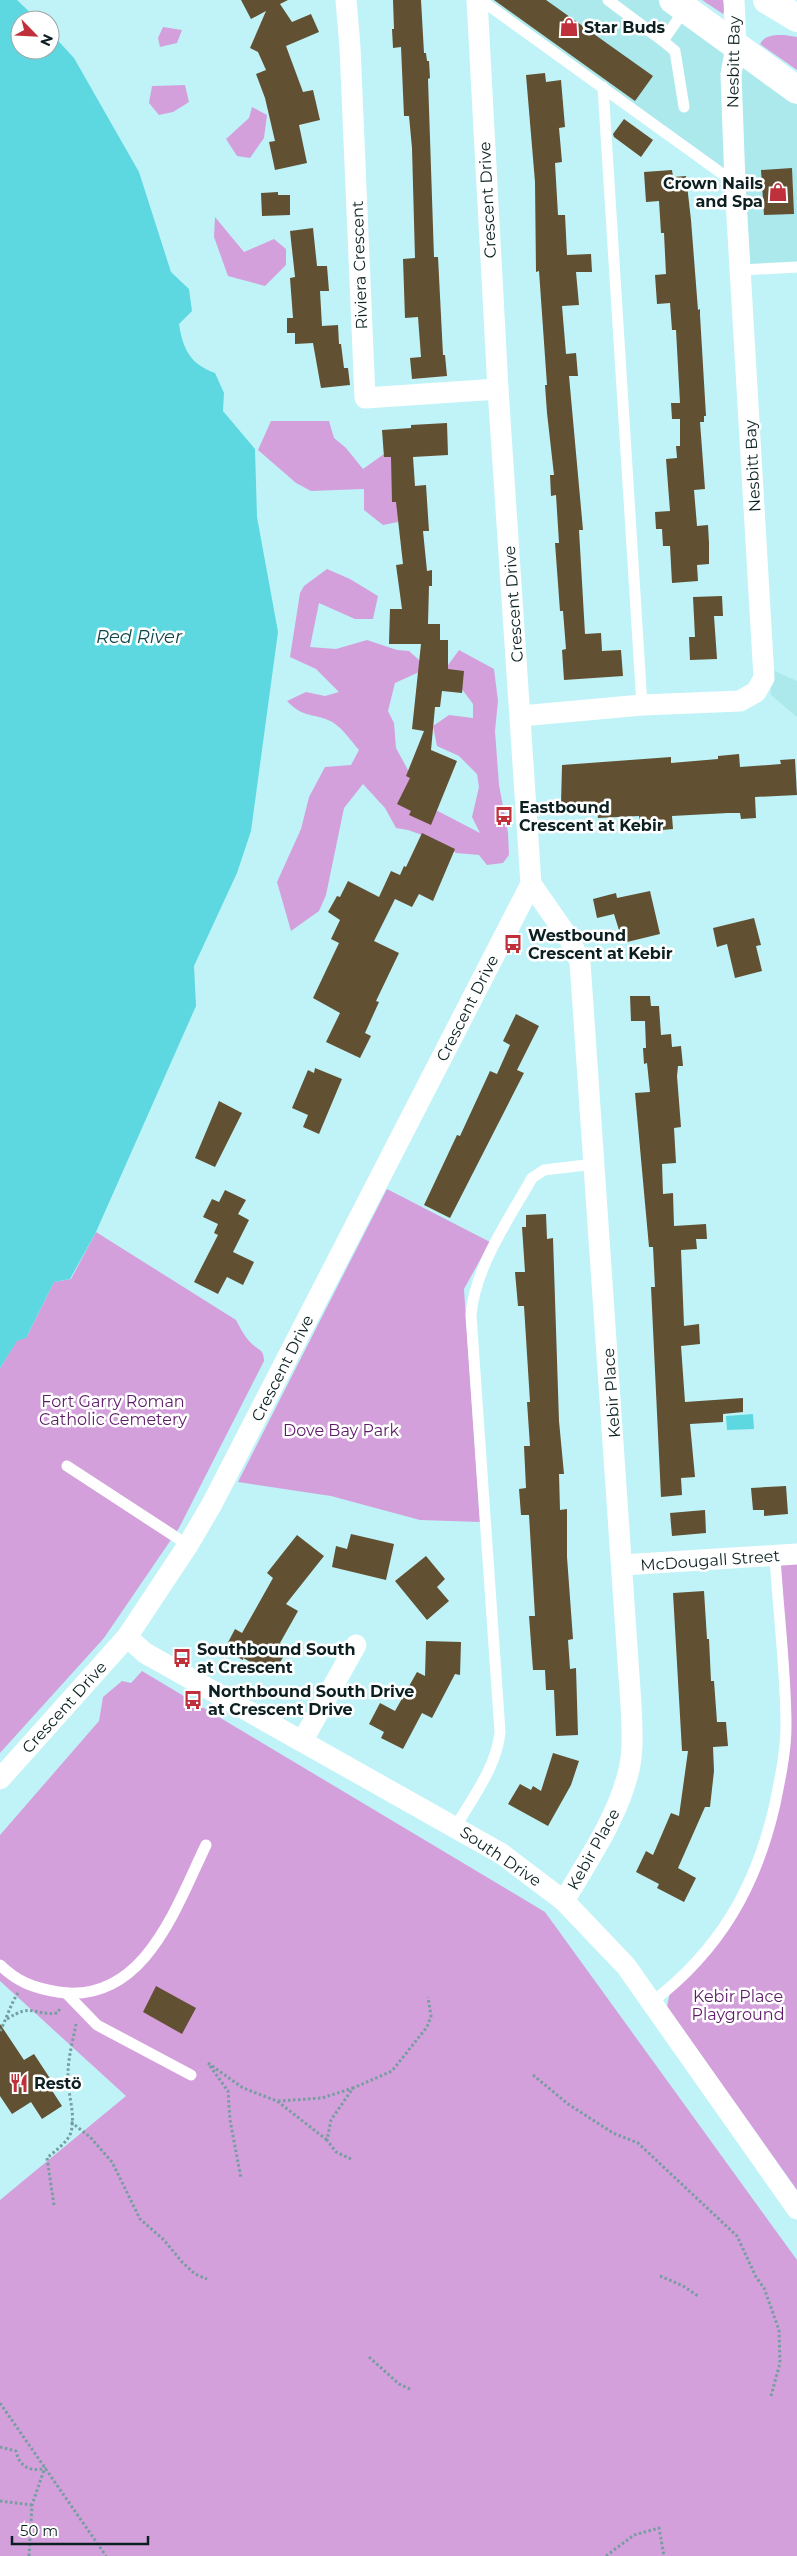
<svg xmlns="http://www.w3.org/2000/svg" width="797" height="2556" viewBox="0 0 797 2556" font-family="Montserrat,sans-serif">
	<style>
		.built { fill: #ace9ed }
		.green { fill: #d4a0dc }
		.water { fill: #5dd8e1 }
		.building { fill: #615031 }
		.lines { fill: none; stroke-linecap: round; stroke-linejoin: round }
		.path { stroke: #769d9f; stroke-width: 3; stroke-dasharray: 2.5 2.5; stroke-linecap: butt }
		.lane { stroke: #fff; stroke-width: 11 }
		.street { stroke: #fff; stroke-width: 21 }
		.primary { stroke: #fff; stroke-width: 28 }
		.labels { text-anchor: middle; stroke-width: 5; stroke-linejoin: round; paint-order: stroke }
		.poi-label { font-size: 16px; font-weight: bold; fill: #0c2021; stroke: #fff; text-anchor: start }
		.street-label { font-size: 16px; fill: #0c2021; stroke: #fff }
		.park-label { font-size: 16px; fill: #5e1b69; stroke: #fff }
		.water-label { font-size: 18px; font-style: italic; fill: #0f474b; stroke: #fff }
	</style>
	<rect width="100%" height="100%" fill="#c0f3f7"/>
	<g class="built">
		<polygon points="481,0 673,0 797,90 797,267 741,270 735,183"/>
		<polygon points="770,669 797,681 797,717 771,695"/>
	</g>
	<g class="green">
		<polygon points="702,0 723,0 725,8 723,14"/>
		<polygon points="163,27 182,30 177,43 160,47 158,38"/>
		<path d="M784,35L797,37V70L760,44C765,35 774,35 784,35Z"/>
		<polygon points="185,85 189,102 173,112 159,115 149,103 152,86"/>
		<polygon points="252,107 267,115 264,138 250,158 237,156 226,139 249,118"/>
		<polygon points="215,217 244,252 274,239 286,249 286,265 265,286 228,276 214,237"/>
		<polygon points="271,421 329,421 334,438 346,448 363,469 384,454 408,463 406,495 398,522 383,525 364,510 364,489 311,491 296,483 258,450"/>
		<path d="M327,569L350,579L378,596L373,619H355L319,603L310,647L336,649L367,640L397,650L409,651L428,668L395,683L388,711L394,723L396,748L421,794L434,809L480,833L472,817L479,787L477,774L459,756L437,746L433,726L449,715L473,718V704L446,668L459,650L494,669L498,701L495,731L499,785L508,833L509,855L503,863L487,865L479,855L456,853L436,840L408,830L396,828L385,808L363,784L344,808L326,895L319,911L291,931L277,882L301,829L309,797L325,767L351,765L359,750C350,740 341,725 328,720C310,713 302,717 287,701L306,692L325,696L339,692L316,669L290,657L300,593L304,586Z"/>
		<polygon points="387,1189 490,1242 464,1289 480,1522 420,1520 331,1496 238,1482"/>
		<path d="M96,1232L236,1320C240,1327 244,1336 250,1342C257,1350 264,1348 264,1361L179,1528L104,1638L0,1753V1368L17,1340L26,1338L54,1282L71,1279Z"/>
		<polygon points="797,1554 797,2190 667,2007 671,1987 687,1973 755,1871 783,1755 775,1556"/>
		<polygon points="142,1671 545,1912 797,2260 797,2556 0,2556 0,2200 126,2096 0,1981 0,1835 99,1721 103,1697 122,1681 131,1683"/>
	</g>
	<g class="water">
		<path d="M0,0H17L38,20H20V50H50V32L74,58L139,172L171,272L189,289L192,311L179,324C183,349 190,364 215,373L224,393L223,411L255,449L257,517L278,632L251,831L237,873L194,966L196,1006L96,1232L70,1279L54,1282L26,1338L17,1341L0,1368Z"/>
		<polygon points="753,1414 754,1429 727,1430 726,1416"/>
	</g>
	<g class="building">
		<polygon points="241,0 288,0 280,4 292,22 311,14 319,32 286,46 303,92 313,90 320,120 299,125 307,163 275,170 269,142 275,141 265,98 256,74 266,70 258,52 250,48 266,11 251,19"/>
		<polygon points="393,0 421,0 424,53 426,53 427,61 429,61 430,78 428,79 434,257 438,257 443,355 445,355 447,376 412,379 410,358 421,357 418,317 405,318 403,259 415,258 412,148 409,116 404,116 401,47 393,48 392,29 394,29"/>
		<polygon points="494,0 546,0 653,76 635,101"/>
		<polygon points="545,73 546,82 561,80 565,127 559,128 562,162 555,163 558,215 565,215 567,255 591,254 592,272 576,272 579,305 562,306 566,354 576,353 578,376 569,376 583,530 579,530 585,634 601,633 602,651 621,650 623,676 564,680 562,650 566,649 563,611 560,611 555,543 559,543 556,495 551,496 550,475 554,475 547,413 545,385 547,385 539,271 536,272 535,182 526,75"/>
		<polygon points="624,119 653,140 641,157 614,137 613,134"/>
		<polygon points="792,168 794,214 764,215 761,170"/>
		<polygon points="672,170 673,177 686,176 691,220 698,310 700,309 700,315 706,416 704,416 704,422 700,422 705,489 694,490 697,526 708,525 709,543 709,564 697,565 698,581 672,583 670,546 663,546 662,529 656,529 655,512 670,511 666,459 677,458 676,446 680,446 680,419 672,419 671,403 680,403 676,330 672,330 670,303 657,304 655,275 666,274 664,233 661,233 659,201 646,202 644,172"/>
		<polygon points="278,192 278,195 290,195 290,215 262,216 261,193"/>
		<polygon points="313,228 317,266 327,266 329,291 320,291 322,326 338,325 339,344 341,344 344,368 348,368 350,385 321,388 313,343 295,344 295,333 287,333 287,318 293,318 290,278 295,277 290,231"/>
		<polygon points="447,423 448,455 413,457 415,486 426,485 429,531 423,531 427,571 432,570 432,586 429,586 428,624 440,624 440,640 448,640 448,669 464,671 462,693 442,691 440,707 435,707 431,750 457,761 431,825 409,815 411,811 397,804 410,778 406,776 424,731 412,729 421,644 389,644 390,609 402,609 396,565 403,564 396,502 392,502 391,457 384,457 382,430 411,428 411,425"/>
		<polygon points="722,596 723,616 714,616 717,659 690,660 689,637 695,637 693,597"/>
		<polygon points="739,754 740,767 781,764 780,760 795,759 797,795 755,797 756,818 741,819 740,813 728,813 672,816 673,829 640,832 639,816 598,818 597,811 567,812 566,805 561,805 562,765 671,757 671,763 718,759 718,756"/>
		<polygon points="422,833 455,849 433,901 419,894 412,907 395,899 374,941 399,953 376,1001 379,1002 365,1033 371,1036 360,1058 326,1042 340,1013 313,998 339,943 331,939 340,920 328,912 337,896 340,897 348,881 379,897 391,871 400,875 404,866 406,867"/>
		<polygon points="650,891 660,934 623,943 614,914 597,918 593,899 616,893 617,898"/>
		<polygon points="754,918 761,945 756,946 762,971 735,978 727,944 717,947 713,928"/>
		<polygon points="630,996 650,996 651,1006 659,1006 661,1035 671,1034 672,1047 681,1046 683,1066 678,1066 677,1076 681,1127 674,1128 676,1163 662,1164 663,1194 673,1193 674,1226 706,1224 707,1239 696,1239 697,1249 681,1250 684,1326 699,1324 700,1344 681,1346 685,1402 743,1398 743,1412 723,1414 723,1422 690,1424 695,1477 681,1478 682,1495 661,1497 651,1287 655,1287 653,1247 649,1247 635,1093 650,1092 647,1063 644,1064 643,1048 646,1048 645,1021 631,1021"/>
		<polygon points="516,1014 539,1026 517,1070 524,1073 450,1218 424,1205 457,1135 460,1136 490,1071 497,1074 510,1045 503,1041"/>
		<polygon points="315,1068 342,1079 319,1134 303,1127 308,1115 292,1108 308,1070 314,1073"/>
		<polygon points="219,1101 242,1113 215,1167 195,1158"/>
		<polygon points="225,1190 246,1200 238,1214 249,1220 233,1252 254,1262 243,1285 227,1277 218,1294 194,1282 218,1235 214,1233 218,1224 203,1217 212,1199 219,1202"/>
		<polygon points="546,1214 547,1239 553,1238 559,1421 564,1474 559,1474 560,1510 567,1509 567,1557 573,1639 568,1640 570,1669 576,1668 578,1735 556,1736 554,1690 546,1690 545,1670 533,1670 529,1616 535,1616 529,1515 521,1515 519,1489 526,1488 524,1446 530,1446 527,1402 530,1402 524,1306 518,1306 515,1272 525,1272 522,1227 526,1227 526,1215"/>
		<polygon points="786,1486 788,1514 764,1516 764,1510 753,1510 751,1488"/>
		<polygon points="705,1510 706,1533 672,1536 670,1513"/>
		<polygon points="351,1534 394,1544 386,1580 332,1567 336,1546 347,1549"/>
		<polygon points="297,1535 324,1556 286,1604 298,1611 280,1643 288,1648 276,1670 256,1665 243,1658 243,1660 224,1650 235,1629 242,1633 273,1578 267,1573"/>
		<polygon points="426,1556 445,1579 437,1587 449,1601 427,1620 395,1581"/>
		<polygon points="704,1591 707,1639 709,1639 711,1681 714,1681 717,1722 726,1722 728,1746 713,1747 714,1771 710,1807 705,1807 678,1868 696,1878 684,1902 657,1888 659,1884 636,1872 646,1851 653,1855 671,1813 679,1816 688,1751 682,1751 673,1593"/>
		<polygon points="426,1641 461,1642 460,1675 455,1674 432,1718 422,1713 403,1749 381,1738 384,1732 369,1724 380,1703 395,1711 417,1672 425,1676"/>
		<polygon points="553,1753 579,1761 571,1785 548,1826 508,1804 520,1784 531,1790 533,1786 541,1791"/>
		<polygon points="156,1986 196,2008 182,2034 143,2012"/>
		<polygon points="0,2024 24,2060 34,2054 55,2086 51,2089 62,2106 42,2119 31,2102 12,2114 0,2096"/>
	</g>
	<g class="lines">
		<g class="path">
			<path d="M7,2019C34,2002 31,2016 58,2013L60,2008"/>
			<path d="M0,2031C7,2018 10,2005 18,1993"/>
			<polyline points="208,2063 243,2088 277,2101 327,2140"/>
			<polyline points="210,2066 228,2091 230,2120 241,2178"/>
			<polyline points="533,2075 568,2104 613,2133 638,2143 737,2236 756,2277 764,2288 779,2330 780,2363 771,2396"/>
			<polyline points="278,2101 322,2098 353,2088"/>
			<polyline points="71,2122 90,2137 112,2162 140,2219 164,2240 182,2262 195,2274 207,2279"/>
			<polyline points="351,2159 336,2152 327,2140 331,2120 353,2088 392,2071 427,2027 431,2016 428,1997"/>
			<path d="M54,2205L47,2158C55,2151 68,2142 71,2132C76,2112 67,2094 68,2074C68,2058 73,2040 76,2024"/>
			<polyline points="660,2276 683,2286 698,2296"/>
			<polyline points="369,2357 399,2384 412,2390"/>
			<polyline points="0,2403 106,2556"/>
			<path d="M0,2447L16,2451C19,2466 30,2473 45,2468"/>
			<polyline points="0,2501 32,2505"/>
			<polyline points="29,2556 32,2505 45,2467"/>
			<polyline points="606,2556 634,2535 659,2528 664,2556"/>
		</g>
		<g class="lane">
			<polyline points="481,0 735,183"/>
			<polyline points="608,0 663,41 685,9"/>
			<polyline points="663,41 675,51 684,107"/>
			<polyline points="603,87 642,705"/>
			<polyline points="741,270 797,267"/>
			<polyline points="67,1466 188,1545"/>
			<path d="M456,1826C473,1797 497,1766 500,1732L471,1315C475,1267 509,1219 532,1178L544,1170L594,1164"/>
			<path d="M0,1965C17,1982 34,1988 58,1992C144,2005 176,1907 206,1845"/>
			<polyline points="66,1993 97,2025 191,2075"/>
			<path d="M652,2002C720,1950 756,1887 775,1804C780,1779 786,1752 786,1725C786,1671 778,1611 775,1556"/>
		</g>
		<g class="street">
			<polyline points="346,0 350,47 365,398 498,389"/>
			<polyline points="521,716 642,705 740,701 756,692 764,678 735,183 731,74 736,47 734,0"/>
			<path d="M531,884L570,940L580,962L631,1705C632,1728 634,1752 628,1774C616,1820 588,1860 564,1901"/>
			<polyline points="622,1565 797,1554"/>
			<polyline points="127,1637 145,1653 502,1854 564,1901 626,1966 797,2209"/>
			<polyline points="303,1740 356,1645"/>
			<polyline points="0,1779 127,1637 188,1545 212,1504 531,884 498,389 477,0"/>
		</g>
		<g class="primary">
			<polyline points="673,0 797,90"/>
			<polyline points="767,0 797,18"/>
		</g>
	</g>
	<defs>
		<g id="shop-bare" transform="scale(1.5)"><path d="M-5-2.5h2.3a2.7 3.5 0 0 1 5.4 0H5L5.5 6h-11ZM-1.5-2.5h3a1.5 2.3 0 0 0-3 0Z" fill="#c0303b" stroke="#fff" stroke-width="2.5" paint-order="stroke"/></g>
		<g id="bus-bare" transform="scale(1.5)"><path d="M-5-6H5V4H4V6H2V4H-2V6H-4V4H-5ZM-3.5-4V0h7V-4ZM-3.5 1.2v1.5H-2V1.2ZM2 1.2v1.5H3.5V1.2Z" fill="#c0303b" stroke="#fff" stroke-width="2.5" paint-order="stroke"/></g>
		<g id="restaurant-bare" transform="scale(1.5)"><path d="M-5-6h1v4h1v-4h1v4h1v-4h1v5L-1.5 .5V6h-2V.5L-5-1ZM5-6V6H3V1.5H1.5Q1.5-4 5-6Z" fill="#c0303b" stroke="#fff" stroke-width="2.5" paint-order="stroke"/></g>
	</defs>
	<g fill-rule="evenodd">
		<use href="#shop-bare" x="569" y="27"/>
		<use href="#shop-bare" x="778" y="192"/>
		<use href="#bus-bare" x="504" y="816"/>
		<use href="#bus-bare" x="513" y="944"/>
		<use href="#bus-bare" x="182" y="1658"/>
		<use href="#bus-bare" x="193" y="1700"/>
		<use href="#restaurant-bare" x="19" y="2083"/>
	</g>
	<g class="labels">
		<g class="poi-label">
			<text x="584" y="33">Star Buds</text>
			<text x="763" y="189" text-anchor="end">Crown Nails<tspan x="763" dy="18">and Spa</tspan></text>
			<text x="519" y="813">Eastbound<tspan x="519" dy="18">Crescent at Kebir</tspan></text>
			<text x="528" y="941">Westbound<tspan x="528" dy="18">Crescent at Kebir</tspan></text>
			<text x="197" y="1655">Southbound South<tspan x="197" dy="18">at Crescent</tspan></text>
			<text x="208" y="1697">Northbound South Drive<tspan x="208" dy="18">at Crescent Drive</tspan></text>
			<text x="34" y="2089">Restö</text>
		</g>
		<g class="street-label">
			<text transform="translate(733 62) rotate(-89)" y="6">Nesbitt Bay</text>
			<text transform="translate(487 200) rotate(-93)" y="6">Crescent Drive</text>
			<text transform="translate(359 265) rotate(-92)" y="6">Riviera Crescent</text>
			<text transform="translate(752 466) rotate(-93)" y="6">Nesbitt Bay</text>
			<text transform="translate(513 604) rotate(-94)" y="6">Crescent Drive</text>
			<text transform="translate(467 1008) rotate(-63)" y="6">Crescent Drive</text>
			<text transform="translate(282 1368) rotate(-63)" y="6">Crescent Drive</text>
			<text transform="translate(611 1393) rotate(-94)" y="6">Kebir Place</text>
			<text transform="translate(710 1560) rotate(-4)" y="6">McDougall Street</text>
			<text transform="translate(64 1707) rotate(-48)" y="6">Crescent Drive</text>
			<text transform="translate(593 1849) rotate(-61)" y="6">Kebir Place</text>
			<text transform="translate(501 1856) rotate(34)" y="6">South Drive</text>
		</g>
		<g class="park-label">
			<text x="113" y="1407">Fort Garry Roman<tspan x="113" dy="18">Catholic Cemetery</tspan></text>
			<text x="341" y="1436">Dove Bay Park</text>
			<text x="738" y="2002">Kebir Place<tspan x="738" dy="18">Playground</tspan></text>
		</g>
		<g class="water-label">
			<text x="139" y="643">Red River</text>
		</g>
	</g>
	<g transform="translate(35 35) rotate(114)"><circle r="24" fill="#ffffff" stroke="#9ea6a6"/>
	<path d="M0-4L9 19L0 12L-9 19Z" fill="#c0303b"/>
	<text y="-8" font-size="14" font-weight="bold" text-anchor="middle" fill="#0c2021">N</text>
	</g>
	<path d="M12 2536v8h136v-8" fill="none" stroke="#0c2021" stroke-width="2.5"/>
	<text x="20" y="2536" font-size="15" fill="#0c2021" stroke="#ffffff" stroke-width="4" paint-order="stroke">50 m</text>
</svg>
